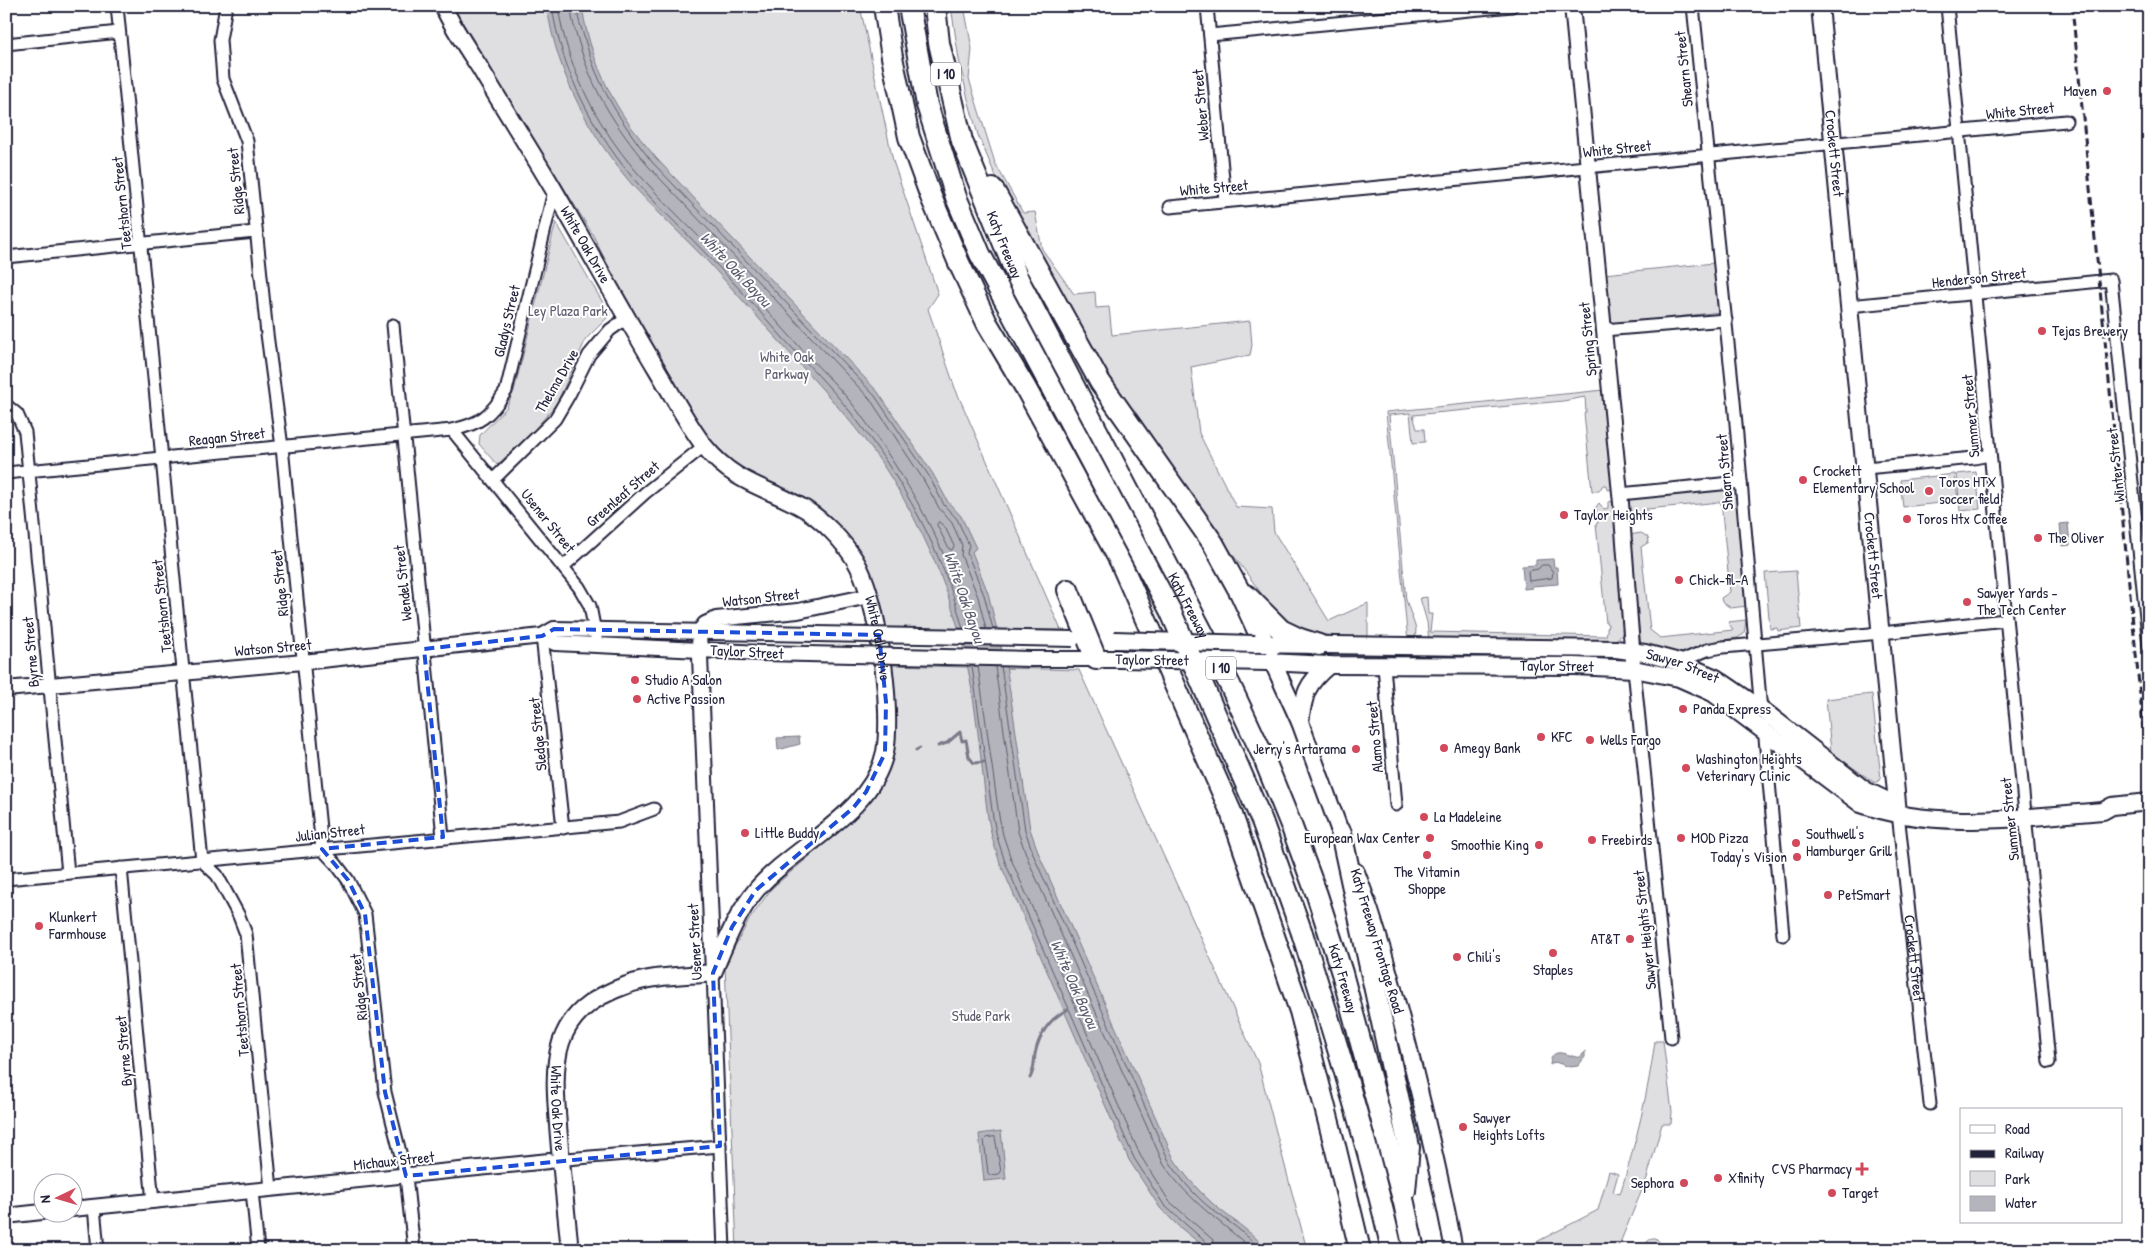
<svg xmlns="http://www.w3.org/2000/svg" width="2155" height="1256" viewBox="0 0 2155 1256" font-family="'Patrick Hand',sans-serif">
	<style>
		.green { fill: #dfdfe2; stroke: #80808e }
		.water { fill: #b4b4bc; stroke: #7a7a88 }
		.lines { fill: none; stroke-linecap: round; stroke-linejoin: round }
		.shore { stroke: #5c5c6f; stroke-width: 1 }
		.stream { stroke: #7a7a88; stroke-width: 3 }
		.minor-casing { stroke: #22223b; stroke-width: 15 }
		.tertiary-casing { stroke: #22223b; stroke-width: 18 }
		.secondary-casing { stroke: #22223b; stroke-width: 20 }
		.motorway-casing { stroke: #22223b; stroke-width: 24 }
		.minor { stroke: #fff; stroke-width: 11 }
		.tertiary { stroke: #fff; stroke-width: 14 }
		.secondary { stroke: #fff; stroke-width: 16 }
		.motorway { stroke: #fff; stroke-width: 20 }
		.rail { stroke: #22223b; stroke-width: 3; stroke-dasharray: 8 4; stroke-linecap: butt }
		.tertiary-bridge-casing { stroke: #22223b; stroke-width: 18; stroke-linecap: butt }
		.secondary-bridge-casing { stroke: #22223b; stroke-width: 20; stroke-linecap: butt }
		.motorway-bridge-casing { stroke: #22223b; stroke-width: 24; stroke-linecap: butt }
		.tertiary-bridge { stroke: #fff; stroke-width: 14 }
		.secondary-bridge { stroke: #fff; stroke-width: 16 }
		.motorway-bridge { stroke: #fff; stroke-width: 20 }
		.marked { fill: none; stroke: #1d4ed8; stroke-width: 4; stroke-dasharray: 10 6; stroke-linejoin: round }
		.poi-dot { fill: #d1495b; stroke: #fff; stroke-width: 2 }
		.labels { text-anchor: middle; stroke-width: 4; stroke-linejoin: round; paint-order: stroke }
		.shield { fill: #fff; stroke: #646476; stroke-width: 1 }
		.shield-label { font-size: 14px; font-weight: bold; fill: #22223b }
		.street-label { font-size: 15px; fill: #22223b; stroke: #fff }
		.poi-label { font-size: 15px; fill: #22223b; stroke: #fff; text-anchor: start }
		.park-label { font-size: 15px; fill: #5b5b6d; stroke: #fff }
		.water-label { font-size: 16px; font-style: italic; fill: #5c5c6f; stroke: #fff }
	</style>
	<rect width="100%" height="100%" fill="#fff"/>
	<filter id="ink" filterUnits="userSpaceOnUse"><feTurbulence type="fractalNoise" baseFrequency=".02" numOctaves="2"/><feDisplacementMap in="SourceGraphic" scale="10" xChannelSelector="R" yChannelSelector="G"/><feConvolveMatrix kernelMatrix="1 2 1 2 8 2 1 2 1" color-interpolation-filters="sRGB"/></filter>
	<g filter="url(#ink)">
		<g class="green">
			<polygon points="452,6 860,6 893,161 938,294 928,309 955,388 1061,630 885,628 848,537 745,472 715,445 701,429 620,291 593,235"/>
			<polygon points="951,6 964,6 972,49 969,79 995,163 1023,213 1035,212 1042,249 1074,294 1095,292 1096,308 1109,307 1112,335 1250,321 1252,345 1250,355 1191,367 1199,433 1236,507 1272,509 1274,532 1329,621 1368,603 1368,639 1304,633 1283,623 1111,388 1005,198 978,135 968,99 959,60"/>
			<polygon points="556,222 610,315 586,339 557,403 530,435 497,465 479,444 480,435 506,408 514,391"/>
			<polygon points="1714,263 1720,312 1608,325 1604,274"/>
			<polygon points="1604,390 1615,489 1607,490 1606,485 1603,485 1599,491 1592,491 1584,413 1586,412 1585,397 1563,401 1413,415 1417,429 1424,429 1425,442 1413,443 1410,413 1389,415 1406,600 1416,629 1415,642 1408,642 1386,412"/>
			<polygon points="1976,472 1980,509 1960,511 1957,474"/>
			<polygon points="1955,474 1958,501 1903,507 1900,480"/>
			<polygon points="1737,487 1747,606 1731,608 1722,602 1721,598 1730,592 1721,502 1646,509 1650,517 1628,520 1626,497"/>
			<polygon points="1616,501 1618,576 1623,630 1621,636 1608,645 1429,641 1427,622 1420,598 1427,597 1428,614 1432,614 1430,632 1606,636 1608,624 1606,623 1596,524 1598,523 1596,507 1599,503 1604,509 1608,508 1608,502"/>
			<polygon points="1641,533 1648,537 1649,542 1641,547 1650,630 1660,638 1733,630 1728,622 1746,620 1744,634 1737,638 1708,642 1678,657 1641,647 1629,535"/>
			<polygon points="1796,571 1801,628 1778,631 1777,628 1770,629 1765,573"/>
			<polygon points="890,665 1079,670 1258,1063 1307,1250 737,1250 725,965 749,920 772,888 855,818 878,786"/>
			<polygon points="1872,694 1881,779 1875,783 1831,752 1826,699"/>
			<path d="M1655,1041H1663L1672,1112L1671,1124H1662L1647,1178L1617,1250H1521L1598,1210L1609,1171L1618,1174L1613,1192L1620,1194C1636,1143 1648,1093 1655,1041Z"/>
			<polygon points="1652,1238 1656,1238 1665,1250 1648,1249 1647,1242"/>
		</g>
		<g class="water">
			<path d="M547,6H582C587,44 604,87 625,118C634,132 646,145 656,158L878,392L933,474L948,502L961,516L976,548L972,552L988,593L1007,671L1030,829L1040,857L1174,1159C1184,1174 1196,1188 1210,1201C1228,1218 1251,1230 1267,1250H1208L1177,1225L1160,1208L1129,1160L1000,863L992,838L988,818C979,749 975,677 953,611C937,560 912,510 883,465C857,427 826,393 795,359C766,327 738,295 709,263C685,238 659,214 635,188C591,138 556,73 547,6Z"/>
			<polygon points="2068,523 2070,545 2062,546 2060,524"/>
			<polygon points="1553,559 1554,567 1557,567 1558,584 1532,586 1532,588 1524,589 1522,566 1536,565 1536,560"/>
			<polygon points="799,737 800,744 778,750 777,738"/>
			<path d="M1585,1051V1057L1578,1066L1570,1067L1555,1062L1550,1065C1552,1042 1570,1059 1581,1057Z"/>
			<polygon points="1001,1131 1006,1179 984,1181 979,1134"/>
		</g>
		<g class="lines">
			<g class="shore">
				<path d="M552,6C561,72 596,136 639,185C662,211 688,234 711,259C736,284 759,311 783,338C806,363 831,387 852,414C901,477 943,551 963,629"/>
				<path d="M558,6C567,70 601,134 645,181C668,207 693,230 717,255C747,287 776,321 806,354C823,372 842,390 857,410C906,476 949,549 970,629"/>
				<path d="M571,6C571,18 575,29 578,40C593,92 614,124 648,166L870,399L923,479L939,508L952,523L962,545L961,555L978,597L986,629"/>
				<path d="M577,6C577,18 582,29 585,40C599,89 621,122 652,162L875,396L929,476L944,505L957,519L969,545L967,553L984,595L993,629"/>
				<polygon points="939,522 945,527 954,546 952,550 949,549 937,525"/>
				<polygon points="1542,565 1548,565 1553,572 1552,578 1529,581 1528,571 1538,569"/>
				<polyline points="972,666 993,817 997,837 1005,862 1134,1158 1164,1205 1208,1244 1210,1250"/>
				<polyline points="978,666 999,816 1003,835 1011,859 1140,1155 1169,1201 1213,1240 1216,1250"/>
				<path d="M995,666L1018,832L1029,862L1164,1165C1191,1203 1219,1220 1253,1250"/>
				<path d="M1001,666L1025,830L1035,859L1169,1161C1180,1178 1194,1195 1210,1208C1227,1221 1247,1233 1260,1250"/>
				<polygon points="995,1137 1001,1172 999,1174 990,1175 988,1173 984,1140 986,1138"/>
			</g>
			<g class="stream">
				<polyline points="938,746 947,743 960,732 962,741 966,740 969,757 974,763 984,762"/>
				<polyline points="916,750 920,748"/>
				<path d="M1030,1078C1034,1071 1034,1063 1035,1054C1039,1035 1049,1019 1067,1010"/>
			</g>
			<g class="minor-casing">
				<g id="minor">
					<polyline points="117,6 202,861 217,875 239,916 246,934 271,1189"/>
					<polyline points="226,6 220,40 223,79 247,141 267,334 282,447 322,849 336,864 348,880 365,914 385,1092 406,1176 414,1250"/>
					<polyline points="1207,6 1225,201"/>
					<polyline points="1693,6 1734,401 1761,711"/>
					<polyline points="1947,6 2049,1062"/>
					<polyline points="1210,35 1512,6"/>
					<polyline points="6,44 119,32"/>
					<polyline points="1170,207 2066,121"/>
					<polyline points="6,257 255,232"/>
					<polyline points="1849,306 2111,280 2149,646"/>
					<polyline points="393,325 443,837"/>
					<polyline points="1603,330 1726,320"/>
					<polyline points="6,405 17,414 25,432 68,873"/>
					<polyline points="452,430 579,587 590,606 596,637"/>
					<polyline points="1865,468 1974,458 1990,455"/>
					<path d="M6,473L452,430C480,424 490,416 506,391L554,191"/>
					<polyline points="493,480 555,419 569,395 589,355 610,330 627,318"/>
					<polyline points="1620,494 1741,482"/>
					<polyline points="564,566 645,493 704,446"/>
					<polyline points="542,636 563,828"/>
					<polyline points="1679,662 1707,650 1723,647 1881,633 2006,620"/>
					<polyline points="1384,666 1396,805"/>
					<polyline points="1634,669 1671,1038"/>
					<polyline points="1764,727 1783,935"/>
					<path id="s1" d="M1898,813L1930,1104"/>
					<polyline points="121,868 153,1202"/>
					<polyline points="6,879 619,822 654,809"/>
					<polyline points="713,973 724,1250"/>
					<polyline points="555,1160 720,1146"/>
					<polyline points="252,1191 258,1250"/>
					<polyline points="94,1207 98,1250"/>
				</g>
			</g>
			<g class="tertiary-casing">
				<g id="tertiary">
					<polyline points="1572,6 1621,503 1633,660"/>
					<polyline points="699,632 713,973"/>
					<polyline points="699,632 705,624 716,619 798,611 869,596"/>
					<polyline points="542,636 555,643 762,653"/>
					<polyline points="1031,659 1096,659"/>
					<polyline points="6,689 303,662 542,636 554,629 765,633"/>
					<polyline points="72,1209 549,1161"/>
					<polyline points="6,1216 42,1212"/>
				</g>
			</g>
			<g class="secondary-casing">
				<g id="secondary">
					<path id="s2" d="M443,6C453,28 467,48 480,68C504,109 530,149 554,190C589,250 622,311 658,371C673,396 687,424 705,447C735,484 767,487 805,509C824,521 843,541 855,560C878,598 893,708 885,752C872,814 795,845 757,889C736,914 725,944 713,973C685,976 653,975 627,985C546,1013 553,1065 559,1137C562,1174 566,1212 570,1250"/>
					<path id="s3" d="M1820,6L1898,813"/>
					<path id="s4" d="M1255,644L1616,649L1645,653L1679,662L1716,678L1760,708L1865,790L1888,801L1898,813"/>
					<polyline points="1269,654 1300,722 1345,845"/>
					<polyline points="1096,659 1120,659"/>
					<path id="s5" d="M1267,662L1329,665L1575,666L1634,669L1679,678L1713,693L1861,804C1936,831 2025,817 2103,811L2112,806L2149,802"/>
					<path d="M1300,722C1304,694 1306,684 1329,665"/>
					<path d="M1356,872C1378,929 1393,988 1408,1046C1425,1114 1441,1181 1454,1250"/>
				</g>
			</g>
			<g class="motorway-casing">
				<g id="motorway">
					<polyline points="884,6 892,57 909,137 931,197 959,263 987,323 1025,387 1120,561 1231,812 1300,1011 1336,1150 1360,1250"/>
					<path id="s6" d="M935,6L939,43L962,141L1019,281L1230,685L1263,756L1291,825L1317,895L1342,973L1404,1203L1414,1250"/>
					<polyline points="993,189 1100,382 1213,543 1241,594 1264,644"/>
					<polyline points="1068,590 1096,659"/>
					<polyline points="1246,595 1281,630 1300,639 1319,645"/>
					<polyline points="1341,833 1409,1147 1405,1191"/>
					<path d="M1302,933C1335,1038 1368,1143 1392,1250"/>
				</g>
			</g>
			<use href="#minor" class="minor"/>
			<use href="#tertiary" class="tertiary"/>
			<use href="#secondary" class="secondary"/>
			<use href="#motorway" class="motorway"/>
			<polyline class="rail" points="2072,6 2149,786"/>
			<g class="tertiary-bridge-casing">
				<g id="tertiary-bridge">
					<polyline points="765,633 1073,639"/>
					<polyline points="762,653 1031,659"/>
				</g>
			</g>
			<g class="secondary-bridge-casing">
				<g id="secondary-bridge">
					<polyline points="1114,640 1255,644"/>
					<polyline points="1120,659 1267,662"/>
				</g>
			</g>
			<g class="motorway-bridge-casing">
				<polyline id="motorway-bridge" points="909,6 927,105 956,197 980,254 1170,610 1262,821 1302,933"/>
			</g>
			<use href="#tertiary-bridge" class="tertiary-bridge"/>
			<use href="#secondary-bridge" class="secondary-bridge"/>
			<use href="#motorway-bridge" class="motorway-bridge"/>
		</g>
	</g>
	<path class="marked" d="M554,629L879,635L886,702L885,753L866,792L853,808L756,890L732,927L713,973L720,1146L406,1176L385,1092L365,914L348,880L322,849L443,837L424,649L542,636Z"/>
	<g class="poi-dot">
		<circle cx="2107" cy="91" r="5"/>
		<circle cx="2042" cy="331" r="5"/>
		<circle cx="1803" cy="480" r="5"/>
		<circle cx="1929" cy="491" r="5"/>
		<circle cx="1564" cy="515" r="5"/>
		<circle cx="1907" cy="519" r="5"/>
		<circle cx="2038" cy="538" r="5"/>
		<circle cx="1679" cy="580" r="5"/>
		<circle cx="1967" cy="602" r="5"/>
		<circle cx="635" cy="680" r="5"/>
		<circle cx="637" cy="699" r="5"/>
		<circle cx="1683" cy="709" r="5"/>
		<circle cx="1541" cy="737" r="5"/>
		<circle cx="1590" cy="740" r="5"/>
		<circle cx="1444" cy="748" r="5"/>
		<circle cx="1356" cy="749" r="5"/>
		<circle cx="1686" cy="768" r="5"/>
		<circle cx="1424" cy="817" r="5"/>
		<circle cx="745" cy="833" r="5"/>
		<circle cx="1430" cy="838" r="5"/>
		<circle cx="1681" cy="838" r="5"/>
		<circle cx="1592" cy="840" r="5"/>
		<circle cx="1796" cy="843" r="5"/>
		<circle cx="1539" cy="845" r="5"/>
		<circle cx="1427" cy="855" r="5"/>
		<circle cx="1797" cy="857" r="5"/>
		<circle cx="1828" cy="895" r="5"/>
		<circle cx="39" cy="926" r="5"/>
		<circle cx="1630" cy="939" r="5"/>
		<circle cx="1553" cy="953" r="5"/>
		<circle cx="1457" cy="957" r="5"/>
		<circle cx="1463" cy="1127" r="5"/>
		<path d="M1859.5 1161.5h5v5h5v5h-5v5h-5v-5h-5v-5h5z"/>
		<circle cx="1718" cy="1178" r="5"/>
		<circle cx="1684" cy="1183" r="5"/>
		<circle cx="1832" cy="1193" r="5"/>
	</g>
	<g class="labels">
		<g class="shield">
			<rect x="931" y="62.5" width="30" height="23" rx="4"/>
			<rect x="1206" y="656.5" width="30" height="23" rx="4"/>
		</g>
		<g class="shield-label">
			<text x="946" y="79">I 10</text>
			<text x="1221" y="673">I 10</text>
		</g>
		<g class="street-label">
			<text transform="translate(1684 69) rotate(-96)" y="5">Shearn Street</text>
			<text transform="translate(1201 105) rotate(-95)" y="5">Weber Street</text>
			<text transform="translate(2020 111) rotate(-6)" y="5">White Street</text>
			<text transform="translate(1617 149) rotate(-6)" y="5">White Street</text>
			<text dy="5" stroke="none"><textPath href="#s3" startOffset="148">Crockett Street</textPath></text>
			<text transform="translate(236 181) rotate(-96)" y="5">Ridge Street</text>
			<text transform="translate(1214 188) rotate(-5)" y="5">White Street</text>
			<text transform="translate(122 203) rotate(-96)" y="5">Teetshorn Street</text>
			<text dy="5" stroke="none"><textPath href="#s2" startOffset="278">White Oak Drive</textPath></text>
			<text dy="5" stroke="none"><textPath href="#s6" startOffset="250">Katy Freeway</textPath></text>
			<text transform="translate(1979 278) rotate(-6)" y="5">Henderson Street</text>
			<text transform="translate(507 321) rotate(-77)" y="5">Gladys Street</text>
			<text transform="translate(1588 339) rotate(-96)" y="5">Spring Street</text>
			<text transform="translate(557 381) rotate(-60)" y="5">Thelma Drive</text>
			<text transform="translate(1971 416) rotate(-95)" y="5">Summer Street</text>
			<text transform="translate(227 437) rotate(-6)" y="5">Reagan Street</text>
			<text transform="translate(2116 465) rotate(-96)" y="5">Winter Street</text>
			<text transform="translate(1725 472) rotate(-95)" y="5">Shearn Street</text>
			<text transform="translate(623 494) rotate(-41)" y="5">Greenleaf Street</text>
			<text transform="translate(548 521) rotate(51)" y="5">Usener Street</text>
			<text dy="5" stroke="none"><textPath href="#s3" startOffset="552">Crockett Street</textPath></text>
			<text transform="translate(280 583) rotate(-96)" y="5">Ridge Street</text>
			<text transform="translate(403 583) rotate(-96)" y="5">Wendel Street</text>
			<text transform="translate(761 598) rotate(-6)" y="5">Watson Street</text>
			<text dy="5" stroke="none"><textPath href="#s6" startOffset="655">Katy Freeway</textPath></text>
			<text transform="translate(162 606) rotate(-96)" y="5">Teetshorn Street</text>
			<text dy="5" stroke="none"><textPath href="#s2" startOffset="786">White Oak Drive</textPath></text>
			<text transform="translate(273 648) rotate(-5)" y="5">Watson Street</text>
			<text transform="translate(31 652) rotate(-95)" y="5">Byrne Street</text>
			<text transform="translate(747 652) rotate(3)" y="5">Taylor Street</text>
			<text transform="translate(1152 660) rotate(1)" y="5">Taylor Street</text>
			<text dy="5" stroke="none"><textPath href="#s5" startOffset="290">Taylor Street</textPath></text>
			<text dy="5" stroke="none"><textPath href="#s4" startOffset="430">Sawyer Street</textPath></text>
			<text transform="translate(538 734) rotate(-96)" y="5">Sledge Street</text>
			<text transform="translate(1375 737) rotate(-95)" y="5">Alamo Street</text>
			<text transform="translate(2010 819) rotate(-96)" y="5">Summer Street</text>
			<text transform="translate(330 833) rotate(-6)" y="5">Julian Street</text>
			<text transform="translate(1645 930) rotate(-96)" y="5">Sawyer Heights Street</text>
			<text transform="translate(1377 941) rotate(73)" y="5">Katy Freeway Frontage Road</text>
			<text transform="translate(695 942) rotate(-93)" y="5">Usener Street</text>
			<text dy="5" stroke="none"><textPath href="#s1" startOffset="146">Crockett Street</textPath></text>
			<text dy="5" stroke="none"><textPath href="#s6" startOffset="1060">Katy Freeway</textPath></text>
			<text transform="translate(359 987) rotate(-96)" y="5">Ridge Street</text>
			<text transform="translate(240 1010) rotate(-95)" y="5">Teetshorn Street</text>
			<text transform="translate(124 1051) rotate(-95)" y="5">Byrne Street</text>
			<text dy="5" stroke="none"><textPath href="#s2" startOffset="1431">White Oak Drive</textPath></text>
			<text transform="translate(394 1161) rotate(-6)" y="5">Michaux Street</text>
		</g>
		<g class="poi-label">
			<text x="2097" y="96" text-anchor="end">Maven</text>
			<text x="2052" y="336">Tejas Brewery</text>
			<text x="1813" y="476">Crockett<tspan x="1813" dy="17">Elementary School</tspan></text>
			<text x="1939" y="487">Toros HTX<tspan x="1939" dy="17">soccer field</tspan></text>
			<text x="1574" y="520">Taylor Heights</text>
			<text x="1917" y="524">Toros Htx Coffee</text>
			<text x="2048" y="543">The Oliver</text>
			<text x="1689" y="585">Chick-fil-A</text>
			<text x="1977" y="598">Sawyer Yards -<tspan x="1977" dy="17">The Tech Center</tspan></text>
			<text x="645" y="685">Studio A Salon</text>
			<text x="647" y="704">Active Passion</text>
			<text x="1693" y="714">Panda Express</text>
			<text x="1551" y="742">KFC</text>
			<text x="1600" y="745">Wells Fargo</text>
			<text x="1454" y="753">Amegy Bank</text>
			<text x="1346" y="754" text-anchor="end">Jerry's Artarama</text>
			<text x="1696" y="764">Washington Heights<tspan x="1696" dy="17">Veterinary Clinic</tspan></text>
			<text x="1434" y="822">La Madeleine</text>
			<text x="755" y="838">Little Buddy</text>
			<text x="1806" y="839">Southwell's<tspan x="1806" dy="17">Hamburger Grill</tspan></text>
			<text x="1420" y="843" text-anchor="end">European Wax Center</text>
			<text x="1691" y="843">MOD Pizza</text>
			<text x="1602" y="845">Freebirds</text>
			<text x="1529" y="850" text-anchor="end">Smoothie King</text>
			<text x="1787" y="862" text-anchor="end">Today's Vision</text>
			<text x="1427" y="877" text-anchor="middle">The Vitamin<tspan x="1427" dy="17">Shoppe</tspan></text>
			<text x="1838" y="900">PetSmart</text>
			<text x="49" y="922">Klunkert<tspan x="49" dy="17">Farmhouse</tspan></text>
			<text x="1620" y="944" text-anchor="end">AT&amp;T</text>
			<text x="1467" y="962">Chili's</text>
			<text x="1553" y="975" text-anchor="middle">Staples</text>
			<text x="1473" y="1123">Sawyer<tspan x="1473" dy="17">Heights Lofts</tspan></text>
			<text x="1852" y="1174" text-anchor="end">CVS Pharmacy</text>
			<text x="1728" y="1183">Xfinity</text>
			<text x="1674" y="1188" text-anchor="end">Sephora</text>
			<text x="1842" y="1198">Target</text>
		</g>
		<g class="park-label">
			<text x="568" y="316">Ley Plaza Park</text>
			<text x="787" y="362">White Oak<tspan x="787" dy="17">Parkway</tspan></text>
			<text x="981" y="1021">Stude Park</text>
		</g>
		<g class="water-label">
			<text transform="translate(736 269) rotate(47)" y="6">White Oak Bayou</text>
			<text transform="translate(965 597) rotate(71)" y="6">White Oak Bayou</text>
			<text transform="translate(1075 984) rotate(66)" y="6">White Oak Bayou</text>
		</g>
	</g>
	<rect width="2155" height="1256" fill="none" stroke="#fff" stroke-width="25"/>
	<rect x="12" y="12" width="2130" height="1231" fill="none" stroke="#22223b" stroke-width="2" filter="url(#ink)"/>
	<rect x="1960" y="1108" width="162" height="115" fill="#ffffff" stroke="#a7a7b1"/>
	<rect x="1970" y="1125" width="25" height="8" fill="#ffffff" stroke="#a7a7b1"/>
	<text x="2005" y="1134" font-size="15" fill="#22223b">Road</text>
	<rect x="1970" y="1150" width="25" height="8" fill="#22223b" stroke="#a7a7b1"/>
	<text x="2005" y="1158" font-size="15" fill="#22223b">Railway</text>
	<rect x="1970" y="1171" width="25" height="15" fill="#dfdfe2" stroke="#a7a7b1"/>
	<text x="2005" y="1184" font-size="15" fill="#22223b">Park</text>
	<rect x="1970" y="1196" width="25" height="15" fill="#b4b4bc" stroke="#a7a7b1"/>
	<text x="2005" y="1208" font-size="15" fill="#22223b">Water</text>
	<g transform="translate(58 1198) rotate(265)"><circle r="24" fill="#ffffff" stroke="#a7a7b1"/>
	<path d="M0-4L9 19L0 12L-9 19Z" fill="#d1495b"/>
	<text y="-8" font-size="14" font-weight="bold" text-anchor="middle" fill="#22223b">N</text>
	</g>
</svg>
